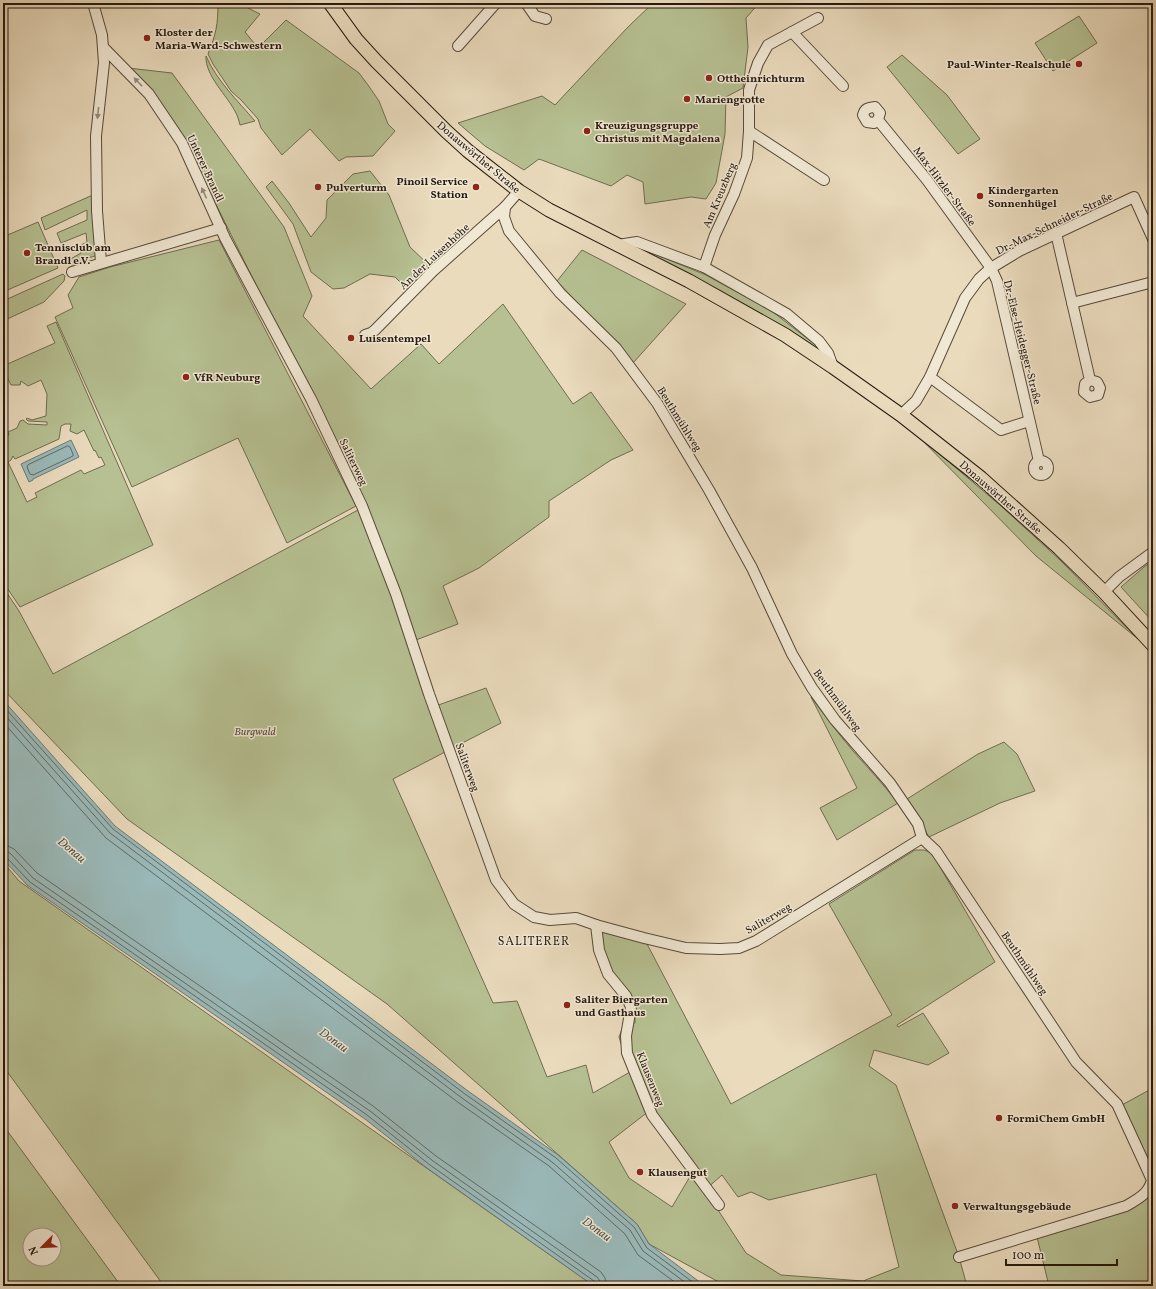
<svg xmlns="http://www.w3.org/2000/svg" width="1156" height="1289" viewBox="0 0 1156 1289" font-family="Vollkorn,serif">
	<style>
		.green { fill: #b6c092; stroke: #6e6d51; fill-rule: evenodd }
		.water { fill: #9ab9b9; stroke: #6c7975 }
		.lines { fill: none; stroke-linecap: round; stroke-linejoin: round }
		.shore { stroke: #606a64; stroke-width: 1 }
		.minor-casing { stroke: #584a3b; stroke-width: 12 }
		.major-casing { stroke: #271a10; stroke-width: 15 }
		.minor { stroke: #f1e8d4; stroke-width: 10 }
		.major { stroke: #eadbbd; stroke-width: 13 }
		.oneway { fill: #968b7c }
		.poi-dot { fill: #8f2418; stroke: #f1e8d4; stroke-width: 1.5 }
		.labels { text-anchor: middle; stroke-width: 3; stroke-linejoin: round; paint-order: stroke }
		.poi-label { font-size: 11px; font-weight: bold; fill: #271a10; stroke: #f1e8d4; text-anchor: start }
		.street-label { font-size: 11px; fill: #271a10; stroke: #f1e8d4 }
		.park-label { font-size: 11px; font-style: italic; fill: #524c37; stroke: #f1e8d4 }
		.water-label { font-size: 12px; font-style: italic; fill: #4f524b; stroke: #f1e8d4 }
		.neighbourhood-label { font-size: 12px; letter-spacing: 1px; fill: #271a10; stroke: #f1e8d4 }
	</style>
	<rect width="100%" height="100%" fill="#eadbbd"/>
	<filter id="stains"><feTurbulence type="fractalNoise" baseFrequency=".005" numOctaves="4"/><feColorMatrix values="0 0 0 0 .2 0 0 0 0 .09 0 0 0 0 .02 0 0 0 .5 -.17"/></filter>
	<radialGradient id="worn" r=".72"><stop offset=".6" stop-color="#630" stop-opacity="0"/><stop offset="1" stop-color="#630" stop-opacity=".3"/></radialGradient>
	<g class="green">
		<path d="M218,3H238L260,14L245,32L258,48L286,20L359,73L368,85L379,101L388,124L395,131L373,156L346,157L339,161L310,129L282,155L261,128L258,119L241,100L231,91L213,64L208,54C216,34 218,25 218,3Z"/>
		<polygon points="653,3 759,3 746,18 748,47 743,88 726,97 725,134 716,183 706,199 691,197 645,204 643,182 627,175 611,186 539,159 524,170 485,146 458,123 542,96 555,105 628,27"/>
		<polygon points="1079,16 1097,43 1053,71 1035,43"/>
		<polygon points="902,55 947,95 980,139 958,154 887,67"/>
		<path d="M206,56C217,81 237,100 255,121L240,125C239,121 238,117 236,113C227,95 205,76 206,56Z"/>
		<path d="M128,68L172,73L284,227L312,296L303,316L371,389L421,344L439,364L503,304L573,404L591,392L633,450L611,460L549,501V517L479,568L443,586L458,624L408,643L430,708L486,688L501,723L393,779L493,1003L517,1001L547,1077L586,1065L593,1093L630,1072L619,1037L624,1024L635,1023V1010L612,975L598,930L647,944L731,1104L892,1015L829,904L915,850H924L932,853L995,962L897,1025L898,1027L923,1013L949,1053L928,1065L874,1050L869,1066L896,1085L959,1257L967,1286H726L649,1244L637,1224L387,1004L127,819L3,689V587L19,611L53,674L358,510L361,511L367,508L185,142ZM653,1108L695,1168L672,1207L629,1178L609,1142ZM876,1174L899,1267L863,1281L781,1275L746,1253L705,1190L722,1175L738,1197L751,1192L769,1200Z"/>
		<polygon points="370,171 389,195 410,247 431,267 408,290 395,277 370,274 344,288 333,289 311,272 293,224 266,187 272,181 289,203 311,237 326,218 327,200 353,174"/>
		<polygon points="95,194 98,255 85,259 73,269 69,260 81,253 81,245 87,242 86,233 61,243 57,233 87,220 87,210 45,230 41,218"/>
		<polygon points="38,222 58,268 3,292 3,237"/>
		<polygon points="219,240 356,506 287,543 238,438 132,487 55,317 73,308 68,295 79,277 110,267"/>
		<polygon points="637,247 706,275 773,312 822,350 819,354 635,250"/>
		<polygon points="582,250 686,304 633,363 557,281"/>
		<polygon points="63,274 65,276 64,281 44,302 3,321 3,301"/>
		<path d="M56,322L153,545L20,607L3,582V444H4L3,438L9,435L8,432L17,428L20,421L23,420L28,424L47,425V422L28,421L26,419L27,418L32,420L46,416L47,394L41,380L28,386L21,381L20,385H11L3,369V366L55,343L47,326ZM65,424H71L70,431L77,434L84,430L94,451L95,450L99,458L101,457L105,465L84,474L81,470L35,493L37,497L27,502L8,462L11,460L13,456L15,459L59,439L61,426Z"/>
		<polygon points="916,434 1001,506 1060,560 1138,639 1036,556"/>
		<polygon points="1153,561 1153,622 1121,587 1144,567"/>
		<path d="M811,697C824,715 838,733 853,751C868,768 884,785 898,803L837,840L820,808L857,788Z"/>
		<polygon points="1004,742 1017,754 1035,791 1000,803 929,837 907,799 978,754"/>
		<polygon points="3,862 19,881 594,1286 164,1286 3,1066"/>
		<polygon points="1153,1088 1153,1173 1120,1106"/>
		<path d="M3,1125L121,1286H3ZM30,1235H54V1259H30Z"/>
		<polygon points="1153,1195 1153,1286 1049,1286 1037,1237"/>
	</g>
	<g class="water">
		<polygon points="71,440 79,457 33,479 33,480 29,482 21,464"/>
		<polygon points="3,700 115,826 468,1091 558,1155 637,1224 649,1244 705,1286 594,1286 427,1168 365,1119 27,885 3,859"/>
	</g>
	<g class="lines">
		<g class="shore">
			<polygon points="68,446 70,447 73,454 73,456 33,475 30,474 27,467 28,465"/>
			<polyline points="3,706 113,829 465,1094 556,1158 634,1227 647,1248 698,1286"/>
			<polyline points="3,713 110,833 462,1098 552,1162 630,1230 643,1251 690,1286"/>
			<polyline points="3,722 106,838 459,1103 549,1166 625,1234 638,1255 680,1286"/>
			<polyline points="3,845 8,846 14,849 37,873 373,1106 436,1156 601,1272 605,1278 607,1286"/>
			<polyline points="3,851 8,852 11,854 33,878 370,1111 433,1161 597,1277 600,1281 601,1286"/>
			<polyline points="3,857 7,858 30,882 367,1115 430,1165 594,1281 596,1286"/>
		</g>
		<g class="minor-casing">
			<g id="minor">
				<polyline points="93,3 102,35 104,63 96,136 97,211 101,262"/>
				<polyline points="526,3 535,16 546,19"/>
				<polyline points="792,32 843,86"/>
				<polyline points="458,46 496,3"/>
				<polyline points="103,47 149,94 182,143 225,238 311,399 362,506 396,594 429,694 496,880 514,904 534,917 550,920 576,918 596,925 644,938 686,948 720,949 739,948 756,941 922,838"/>
				<path d="M878,120L874,123L867,122L863,115C865,108 868,108 875,107L880,113L878,120L927,180L991,268L997,281L1039,461"/>
				<polyline points="749,131 824,180"/>
				<polyline points="505,207 504,217 509,231 560,293 616,348 657,403 709,490 752,568 792,654 812,688 835,720 890,783 918,824 922,838 936,851 1076,1062 1117,1104 1152,1180"/>
				<polyline points="1056,233 1090,380 1085,384 1084,392 1090,397 1098,395 1100,388 1097,382 1090,380"/>
				<polyline points="618,245 637,242 704,267 787,314 819,341 828,353 833,367"/>
				<polyline points="704,267 715,235 734,194 747,158 749,131 749,90 758,63 768,45 818,18"/>
				<polyline points="72,272 221,228"/>
				<polyline points="1072,303 1153,282"/>
				<polyline points="365,335 371,333 375,330 433,271 505,207 519,191"/>
				<polyline points="930,377 1001,430 1029,421"/>
				<polyline points="901,415 916,401 930,377 965,298 979,279 991,268 1019,251 1134,197 1153,239"/>
				<circle cx="1041" cy="468" r="7"/>
				<polyline points="1104,592 1119,577 1153,552"/>
				<polyline points="596,925 599,950 608,974 626,996 631,1007 626,1036 627,1053 652,1115 719,1205"/>
				<path d="M959,1257L1126,1206C1140,1198 1150,1193 1153,1176"/>
			</g>
		</g>
		<g class="major-casing">
			<polyline id="major" points="330,3 356,39 376,61 446,131 468,151 519,191 549,210 689,281 785,335 833,367 901,415 981,478 1059,548 1104,592 1153,645"/>
		</g>
		<use href="#minor" class="minor"/>
		<use href="#major" class="major"/>
	</g>
	<defs><path id="oneway-solid" d="M-6-.8H1V-3.2L6.5 0L1 3.2V.8H-6Z"/></defs>
	<g class="oneway">
		<use href="#oneway-solid" transform="translate(138 82) rotate(-134)"/>
		<use href="#oneway-solid" transform="translate(98 113) rotate(96)"/>
		<use href="#oneway-solid" transform="translate(204 193) rotate(-115)"/>
	</g>
	<g class="poi-dot">
		<circle cx="147" cy="38" r="4"/>
		<circle cx="1079" cy="64" r="4"/>
		<circle cx="709" cy="78" r="4"/>
		<circle cx="687" cy="99" r="4"/>
		<circle cx="587" cy="131" r="4"/>
		<circle cx="318" cy="187" r="4"/>
		<circle cx="476" cy="187" r="4"/>
		<circle cx="980" cy="196" r="4"/>
		<circle cx="27" cy="253" r="4"/>
		<circle cx="351" cy="338" r="4"/>
		<circle cx="186" cy="377" r="4"/>
		<circle cx="567" cy="1005" r="4"/>
		<circle cx="999" cy="1118" r="4"/>
		<circle cx="640" cy="1172" r="4"/>
		<circle cx="955" cy="1206" r="4"/>
	</g>
	<g class="labels">
		<g class="poi-label">
			<text x="155" y="36">Kloster der<tspan x="155" dy="13">Maria-Ward-Schwestern</tspan></text>
			<text x="1071" y="68" text-anchor="end">Paul-Winter-Realschule</text>
			<text x="717" y="82">Ottheinrichturm</text>
			<text x="695" y="103">Mariengrotte</text>
			<text x="595" y="129">Kreuzigungsgruppe<tspan x="595" dy="13">Christus mit Magdalena</tspan></text>
			<text x="468" y="185" text-anchor="end">Pinoil Service<tspan x="468" dy="13">Station</tspan></text>
			<text x="326" y="191">Pulverturm</text>
			<text x="988" y="194">Kindergarten<tspan x="988" dy="13">Sonnenhügel</tspan></text>
			<text x="35" y="251">Tennisclub am<tspan x="35" dy="13">Brandl e.V.</tspan></text>
			<text x="359" y="342">Luisentempel</text>
			<text x="194" y="381">VfR Neuburg</text>
			<text x="575" y="1003">Saliter Biergarten<tspan x="575" dy="13">und Gasthaus</tspan></text>
			<text x="1007" y="1122">FormiChem GmbH</text>
			<text x="648" y="1176">Klausengut</text>
			<text x="963" y="1210">Verwaltungsgebäude</text>
		</g>
		<g class="street-label">
			<text transform="translate(479 157) rotate(40)" y="4">Donauwörther Straße</text>
			<text transform="translate(206 168) rotate(65)" y="4">Unterer Brandl</text>
			<text transform="translate(945 186) rotate(53)" y="4">Max-Hitzler-Straße</text>
			<text transform="translate(719 195) rotate(-67)" y="4">Am Kreuzberg</text>
			<text transform="translate(1054 223) rotate(-26)" y="4">Dr.-Max-Schneider-Straße</text>
			<text transform="translate(434 256) rotate(-43)" y="4">An der Luisenhöhe</text>
			<text transform="translate(1023 342) rotate(76)" y="4">Dr.-Else-Heidegger-Straße</text>
			<text transform="translate(680 419) rotate(58)" y="4">Beuthmühlweg</text>
			<text transform="translate(354 462) rotate(64)" y="4">Saliterweg</text>
			<text transform="translate(1001 497) rotate(41)" y="4">Donauwörther Straße</text>
			<text transform="translate(838 700) rotate(54)" y="4">Beuthmühlweg</text>
			<text transform="translate(468 767) rotate(70)" y="4">Saliterweg</text>
			<text transform="translate(768 918) rotate(-30)" y="4">Saliterweg</text>
			<text transform="translate(1025 963) rotate(56)" y="4">Beuthmühlweg</text>
			<text transform="translate(651 1079) rotate(68)" y="4">Klausenweg</text>
		</g>
		<g class="park-label">
			<text x="255" y="735">Burgwald</text>
		</g>
		<g class="water-label">
			<text transform="translate(72 850) rotate(40)" y="4">Donau</text>
			<text transform="translate(334 1040) rotate(36)" y="4">Donau</text>
			<text transform="translate(597 1229) rotate(36)" y="4">Donau</text>
		</g>
		<g class="neighbourhood-label">
			<text x="534" y="945">SALITERER</text>
		</g>
	</g>
	<rect width="1156" height="1289" fill="none" stroke="#eadbbd" stroke-width="16"/>
	<rect x="4" y="4" width="1148" height="1281" fill="none" stroke="#271a10" stroke-width="2"/>
	<rect x="8" y="8" width="1140" height="1273" fill="none" stroke="#271a10"/>
	<g transform="translate(42 1247) rotate(246)"><circle r="19" fill="#f1e8d4" stroke="#a09686"/>
	<path d="M0-3L7 15L0 10L-7 15Z" fill="#8f2418"/>
	<text y="-6" font-size="11" font-weight="bold" text-anchor="middle" fill="#271a10">N</text>
	</g>
	<path d="M1006 1259v6h111v-6" fill="none" stroke="#271a10" stroke-width="2"/>
	<text x="1012" y="1259" font-size="12" fill="#271a10" stroke="#f1e8d4" stroke-width="3" paint-order="stroke">100 m</text>
	<rect width="100%" height="100%" filter="url(#stains)"/>
	<rect width="100%" height="100%" fill="url(#worn)"/>
</svg>
